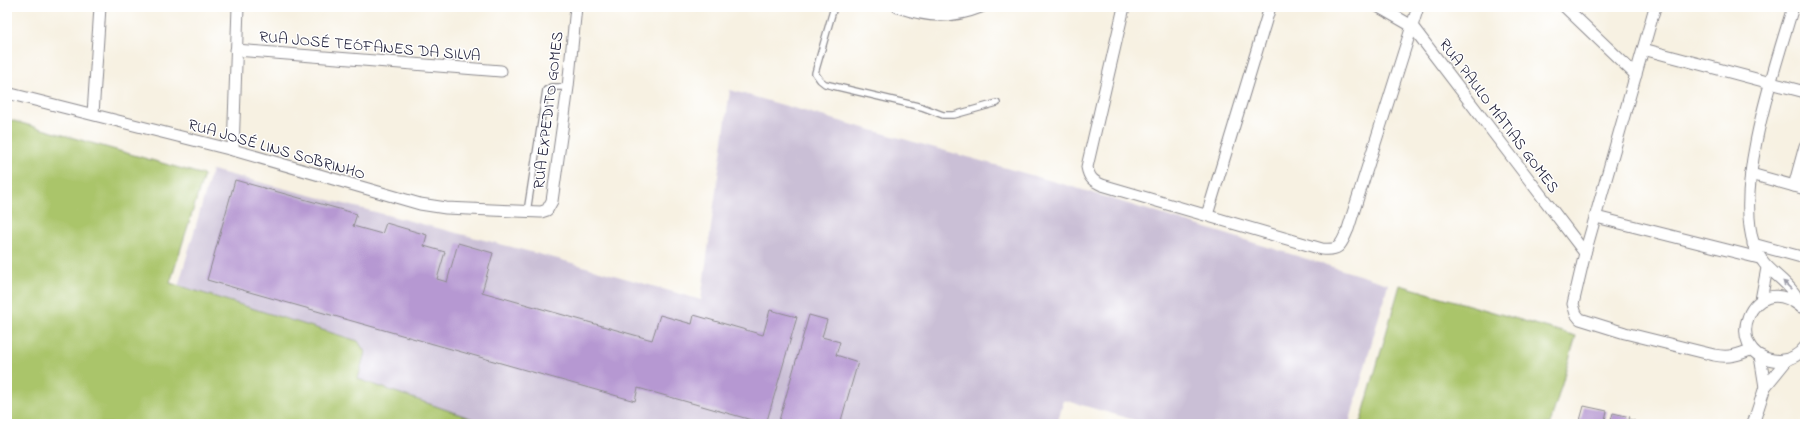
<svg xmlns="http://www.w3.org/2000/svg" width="1812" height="431" viewBox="0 0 1812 431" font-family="'Indie Flower',sans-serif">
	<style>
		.industrial { fill: #cabfd6 }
		.green { fill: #aac56b; stroke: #667453 }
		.building { fill: #b698d2 }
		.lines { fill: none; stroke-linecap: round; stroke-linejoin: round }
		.lane-casing { stroke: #8c8a8e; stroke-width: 8 }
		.street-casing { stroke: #8c8a8e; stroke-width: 13 }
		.lane { stroke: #fff; stroke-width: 5.5 }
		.street { stroke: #fff; stroke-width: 11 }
		.oneway { fill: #9c9ca7 }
		.labels { text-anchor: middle; stroke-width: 3; stroke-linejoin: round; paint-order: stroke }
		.street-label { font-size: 16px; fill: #22223b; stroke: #fff }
	</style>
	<rect width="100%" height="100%" fill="#fff"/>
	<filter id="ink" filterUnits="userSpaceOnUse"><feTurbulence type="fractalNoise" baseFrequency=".025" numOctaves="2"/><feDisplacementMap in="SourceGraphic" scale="8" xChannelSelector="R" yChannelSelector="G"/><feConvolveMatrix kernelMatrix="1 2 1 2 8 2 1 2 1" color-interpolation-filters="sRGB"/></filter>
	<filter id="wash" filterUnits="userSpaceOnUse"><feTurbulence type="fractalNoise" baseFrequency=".012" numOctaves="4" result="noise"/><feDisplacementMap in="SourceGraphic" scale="16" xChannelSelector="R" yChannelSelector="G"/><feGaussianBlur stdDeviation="0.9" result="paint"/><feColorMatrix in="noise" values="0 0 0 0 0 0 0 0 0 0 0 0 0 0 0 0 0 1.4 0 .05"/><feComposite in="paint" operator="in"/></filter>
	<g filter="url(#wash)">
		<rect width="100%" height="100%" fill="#f7f1e2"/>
		<polygon class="industrial" points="730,90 1073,187 1388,284 1349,424 1148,424 1064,400 1057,424 138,424 212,170 558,259 701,300"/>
		<g class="green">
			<polygon points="7,119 204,175 170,283 358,341 365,352 358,379 487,424 7,424"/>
			<polygon points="1400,285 1576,336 1550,424 1360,424"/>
		</g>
		<g id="blocks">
			<g class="building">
				<polygon points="235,180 357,214 353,226 382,234 386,223 427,235 424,246 445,252 437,279 447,282 458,243 493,253 482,292 652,340 660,315 692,324 694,315 763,335 770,310 797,317 766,424 638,388 635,401 207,280"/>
				<polygon points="809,315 827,320 822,337 840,342 836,355 858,362 840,424 778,424"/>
				<polygon points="1584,406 1607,411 1604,424 1579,424"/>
				<polygon points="1613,413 1630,417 1629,419 1635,421 1634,424 1610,424"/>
			</g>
		</g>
	</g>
	<g filter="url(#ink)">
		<use href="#blocks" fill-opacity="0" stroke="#8c8a8e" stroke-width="1"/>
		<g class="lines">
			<g class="lane-casing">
				<g id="lane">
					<polyline points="834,7 815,73 820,80 825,84 922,107 943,115 954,115 997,103"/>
					<polyline points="527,212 546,90 551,87 568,87"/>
				</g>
			</g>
			<g class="street-casing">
				<g id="street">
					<path d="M898,7C928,17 951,19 981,7"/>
					<path d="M1124,7L1087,167C1089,178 1093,181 1102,185L1322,249C1341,251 1341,244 1348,229L1418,7"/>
					<polyline points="1379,7 1412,26 1585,253"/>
					<polyline points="1565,7 1636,75"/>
					<path d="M1655,7L1585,253L1573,304L1576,314L1580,319L1625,333L1714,355C1729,358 1739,355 1752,349"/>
					<path d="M1793,7C1775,67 1734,186 1754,245C1763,270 1780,274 1794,293C1797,297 1799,302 1801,307"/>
					<polyline points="1643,49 1805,92"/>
					<polyline points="236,50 501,71"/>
					<polyline points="7,93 233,150 420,204 446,208 541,212 547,210 552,201 568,87 576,7"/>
					<polyline points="93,114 100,7"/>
					<polyline points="233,150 238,7"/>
					<polyline points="1751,174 1805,189"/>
					<polyline points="1794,186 1805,146"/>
					<polyline points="1207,215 1270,7"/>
					<polyline points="1596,217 1759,258"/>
					<polyline points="1753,244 1805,258"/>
					<polyline points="1761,300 1767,268"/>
					<path d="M1800,306C1751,268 1721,353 1773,360C1786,362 1797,357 1805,347"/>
					<polyline points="1760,356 1765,387"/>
					<polyline points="1753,424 1765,387 1787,360"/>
				</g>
			</g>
			<use href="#lane" class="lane"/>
			<use href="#street" class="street"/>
		</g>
		<defs><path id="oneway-solid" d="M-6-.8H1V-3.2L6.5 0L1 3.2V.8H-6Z"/></defs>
		<use class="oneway" href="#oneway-solid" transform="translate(1787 285) rotate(-136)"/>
	</g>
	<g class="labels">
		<g class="street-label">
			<text transform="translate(370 45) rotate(5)" y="6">RUA JOSÉ TEÓFANES DA SILVA</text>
			<text transform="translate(547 110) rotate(-83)" y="6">RUA EXPEDITO GOMES</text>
			<text transform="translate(1500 115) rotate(53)" y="6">RUA PAULO MATIAS GOMES</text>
			<text transform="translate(277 148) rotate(16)" y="6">RUA JOSÉ LINS SOBRINHO</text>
		</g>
	</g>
	<rect width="1812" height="431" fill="none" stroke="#fff" stroke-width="24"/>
</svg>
